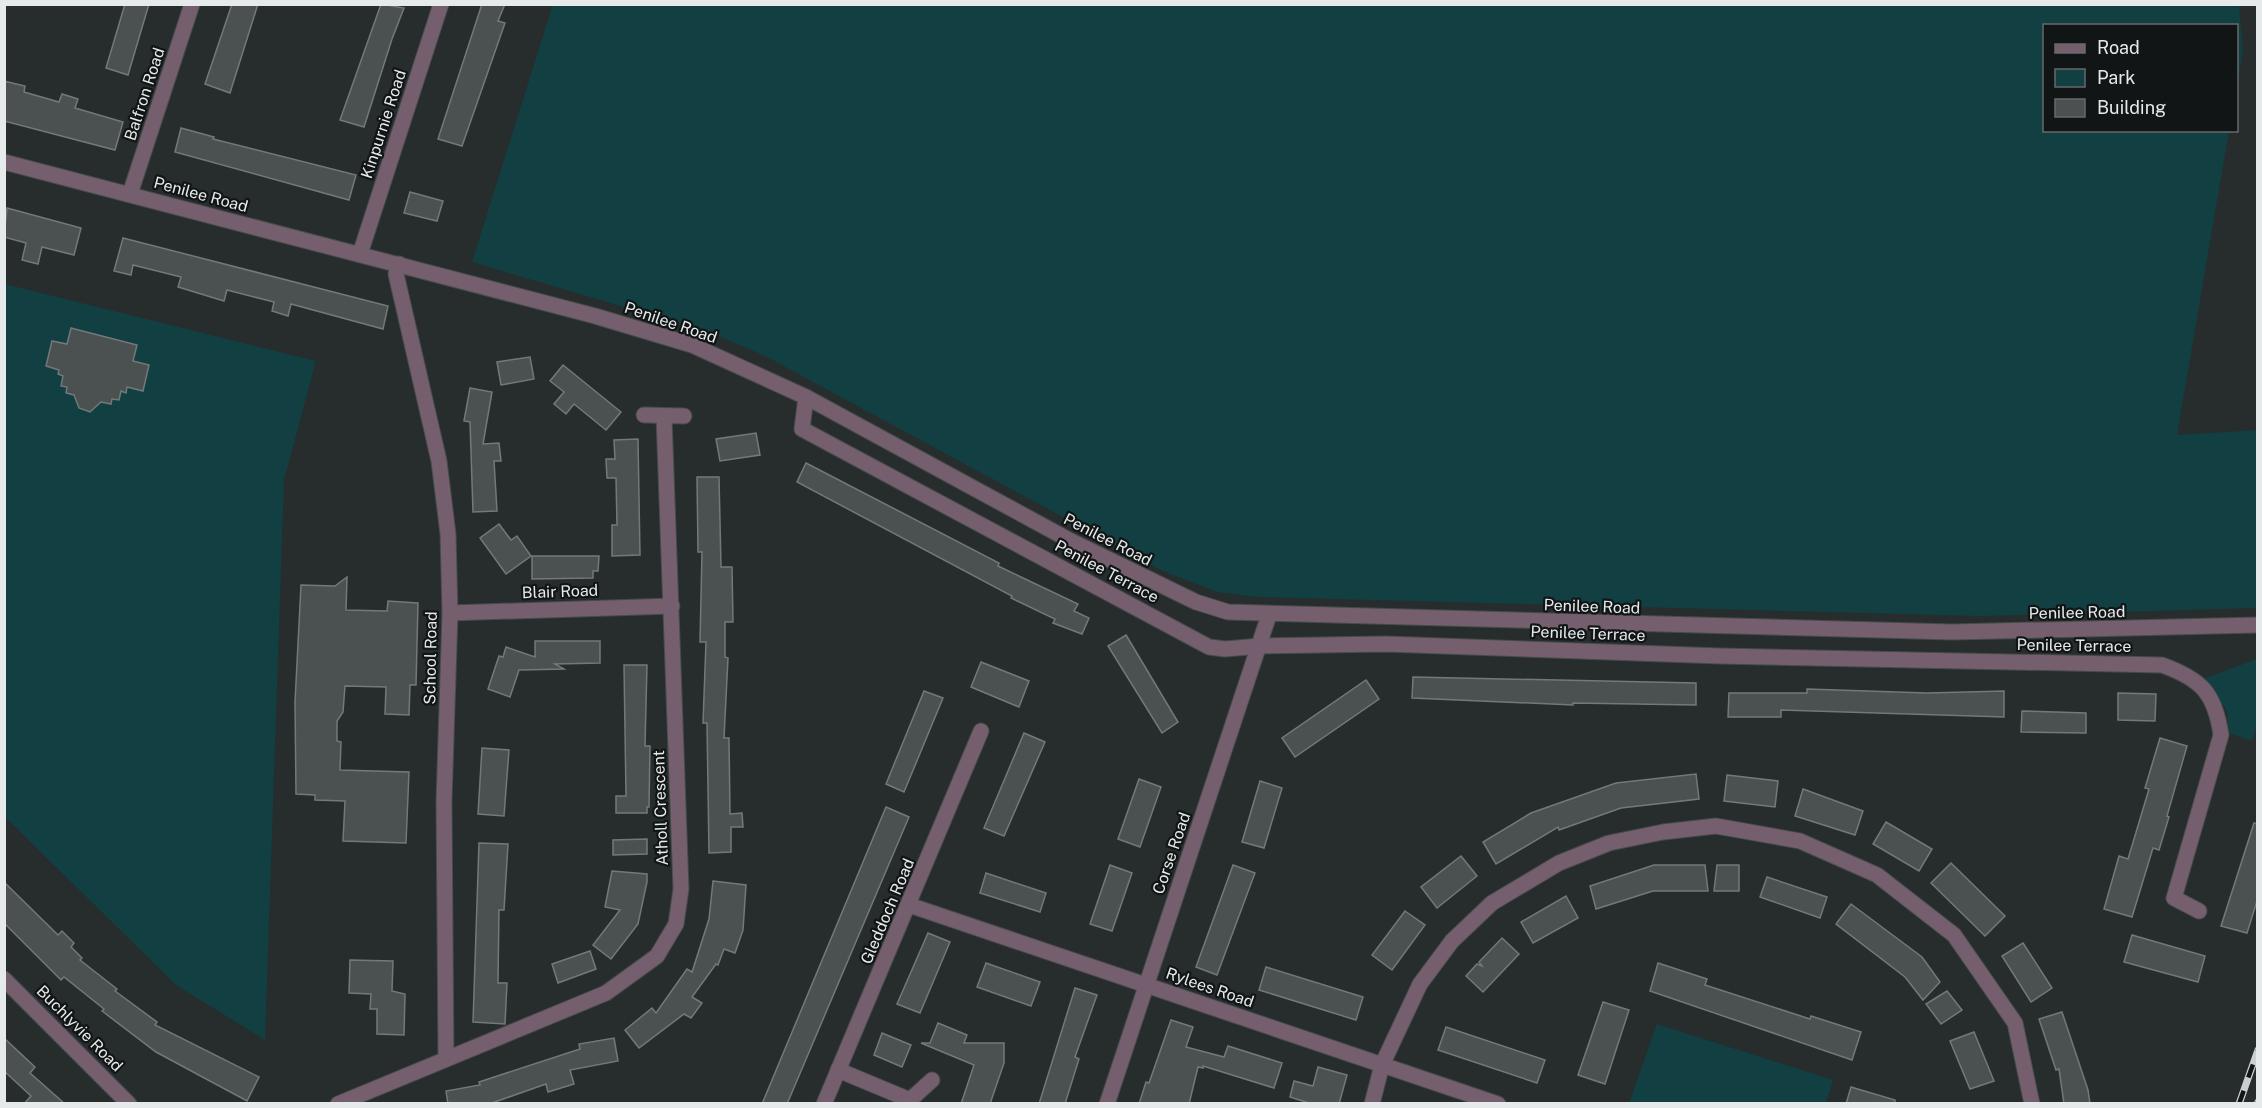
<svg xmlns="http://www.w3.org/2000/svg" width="2262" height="1108" viewBox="0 0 2262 1108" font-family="'Public Sans',sans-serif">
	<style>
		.green { fill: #113f42 }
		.building { fill: #4b5151; stroke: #737979; stroke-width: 1.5 }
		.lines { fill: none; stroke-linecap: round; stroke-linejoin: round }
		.minor-casing { stroke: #464b4b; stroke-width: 17 }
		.minor { stroke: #755f6e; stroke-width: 15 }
		.rail-casing { stroke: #cccfd0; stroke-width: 7 }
		.rail { stroke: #121515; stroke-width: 4.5; stroke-dasharray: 14; stroke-linecap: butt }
		.labels { text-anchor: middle; stroke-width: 4.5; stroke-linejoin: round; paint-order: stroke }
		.street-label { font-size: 16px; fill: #e7eaeb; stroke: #121515 }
	</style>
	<rect width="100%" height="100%" fill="#272d2d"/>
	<g class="green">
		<polygon points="553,4 2239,5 2243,50 2237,89 2236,26 2044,26 2044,130 2229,131 2177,435 2257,430 2257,608 1980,616 1256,597 1217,592 1163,571 765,356 712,333 472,262"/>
		<polygon points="5,284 316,361 284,480 265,1040 176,985 5,817"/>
		<polygon points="2257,659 2257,723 2252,741 2229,733 2227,711 2205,678"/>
		<polygon points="1657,1024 1833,1080 1826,1103 1629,1103"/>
	</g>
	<g class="building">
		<polygon points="125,4 149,4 128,75 106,68"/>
		<polygon points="232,4 258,4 230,93 205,84"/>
		<polygon points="381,4 404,8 392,39 364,127 340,120"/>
		<polygon points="482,4 505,4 498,21 505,23 462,146 438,139"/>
		<polygon points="4,81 25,86 24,92 59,102 62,94 78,99 75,108 123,122 115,150 4,121"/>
		<polygon points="181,128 214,137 213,139 356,175 349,200 175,152"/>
		<polygon points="410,192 443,201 437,221 404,213"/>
		<polygon points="7,208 81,228 74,255 42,247 38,264 22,260 26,243 4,237"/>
		<polygon points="123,238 388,306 383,329 291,304 288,316 272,311 274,302 227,290 224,301 178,287 181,277 133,265 131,275 114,271"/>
		<polygon points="71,328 137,345 133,361 149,365 143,391 127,387 126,393 121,391 119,400 112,399 111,404 101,402 90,412 79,408 74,395 66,393 67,387 61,386 63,376 58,374 59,370 46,366 52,341 67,344"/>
		<polygon points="530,357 534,379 501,385 497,362"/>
		<polygon points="563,365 621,412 606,430 574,404 566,414 554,404 564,392 550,381"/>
		<polygon points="470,388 492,392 483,444 499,443 501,461 494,461 497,511 473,512 470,422 464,421"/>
		<polygon points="756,433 760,455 720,461 716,439"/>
		<polygon points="638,439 640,555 612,556 612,525 617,525 616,478 607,478 606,459 615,459 614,440"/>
		<polygon points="806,463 999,563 998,566 1078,604 1074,611 1089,618 1082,634 1053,623 1055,619 1011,598 1012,596 797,482"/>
		<polygon points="697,477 719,477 721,567 732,567 733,622 725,622 725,657 728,658 724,738 729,738 730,814 742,813 743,827 731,827 731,852 709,853 707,723 703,723 706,642 700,642 702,552 698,552"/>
		<polygon points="499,524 511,540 517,536 531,556 506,574 480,538"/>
		<polygon points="532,556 599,556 598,571 593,571 593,578 532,579"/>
		<polygon points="347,577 346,610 387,611 388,601 418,603 416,685 410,685 409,715 385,714 386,687 345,686 343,712 337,721 337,741 341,742 340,770 409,772 406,843 343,841 345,801 315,800 315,795 296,794 295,702 301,585 335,586"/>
		<polygon points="1126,635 1178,722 1162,733 1108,646"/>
		<polygon points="535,641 600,641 600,663 555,664 564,669 519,670 510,697 488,689 499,656 503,657 506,647 535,657"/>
		<polygon points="981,662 1029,681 1019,707 971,687"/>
		<polygon points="624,665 647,665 645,746 650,746 649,807 647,807 647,813 616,813 616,796 626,796"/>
		<polygon points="1413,677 1696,683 1696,705 1573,703 1573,705 1412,698"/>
		<polygon points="1366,680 1379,699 1295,757 1282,738"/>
		<polygon points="1807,689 1927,693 2004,691 2004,717 1781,710 1781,717 1728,717 1729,693 1807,693"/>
		<polygon points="924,691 943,698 904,792 886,784"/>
		<polygon points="2118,693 2156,694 2155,721 2118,720"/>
		<polygon points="2022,711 2086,713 2086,733 2021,732"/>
		<polygon points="1024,733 1045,742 1004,836 984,828"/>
		<polygon points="2160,738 2187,746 2167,816 2169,817 2159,850 2153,848 2132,917 2104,909 2119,856 2128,859 2149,789 2145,788"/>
		<polygon points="482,748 509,750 504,816 478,814"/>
		<polygon points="1696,774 1699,799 1621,808 1559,830 1558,827 1496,864 1483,842 1531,813 1616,783"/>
		<polygon points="1727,775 1778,781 1775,807 1724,801"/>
		<polygon points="1139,779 1161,787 1140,847 1118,839"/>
		<polygon points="1260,781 1282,788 1264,848 1242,842"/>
		<polygon points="1803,789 1863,811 1855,835 1795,816"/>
		<polygon points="886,807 909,817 787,1104 762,1104"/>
		<polygon points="1886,822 1932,849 1919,871 1873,844"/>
		<polygon points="2254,823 2258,824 2258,898 2247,933 2221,926"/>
		<polygon points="647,839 647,854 613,855 613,840"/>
		<polygon points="479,843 508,844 504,910 499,910 498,983 507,983 505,1024 473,1022"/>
		<polygon points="1461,856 1477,876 1437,908 1421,887"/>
		<polygon points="1951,863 2005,916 1985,936 1931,883"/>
		<polygon points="1110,865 1132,873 1112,931 1090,924"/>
		<polygon points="1233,865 1255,873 1217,975 1196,967"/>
		<polygon points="1654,865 1705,865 1708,891 1653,891 1596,909 1590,886"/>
		<polygon points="1717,865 1739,865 1739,891 1714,891"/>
		<polygon points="612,871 647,874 647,882 638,924 611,959 593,945 620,910 605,907"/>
		<polygon points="986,873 1046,893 1040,912 980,893"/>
		<polygon points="1767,877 1827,897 1820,918 1760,897"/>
		<polygon points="713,881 746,885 743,930 735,953 724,949 718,965 716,964 692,997 702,1003 691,1018 684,1014 639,1048 625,1030 652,1008 656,1013 687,969 692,972 709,919"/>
		<polygon points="4,882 58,935 62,931 74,943 71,947 82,958 80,960 117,989 115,991 157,1022 155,1025 259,1077 247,1101 156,1052 102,1011 104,1009 64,977 61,980 4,923"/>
		<polygon points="1566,896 1578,918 1533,943 1521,922"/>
		<polygon points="1851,904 1922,957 1940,982 1923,1000 1905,977 1836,924"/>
		<polygon points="1405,911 1425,925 1392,970 1372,955"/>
		<polygon points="928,933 950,942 920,1013 897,1004"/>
		<polygon points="2132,935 2205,956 2198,982 2124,962"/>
		<polygon points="1502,938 1519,954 1483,992 1466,976 1477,964 1482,966 1479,962"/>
		<polygon points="2023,943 2052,988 2031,1002 2002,956"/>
		<polygon points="590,951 596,969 558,983 552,964"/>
		<polygon points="350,960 393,961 392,991 405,994 404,1035 377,1034 377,1009 370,1009 371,994 349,993"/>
		<polygon points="986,963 1040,982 1031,1006 977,987"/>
		<polygon points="1658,963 1707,979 1705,985 1810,1019 1811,1016 1861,1032 1852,1060 1650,991"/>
		<polygon points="1266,967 1363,997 1356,1020 1259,990"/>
		<polygon points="1075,988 1097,995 1075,1057 1079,1059 1065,1104 1039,1104"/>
		<polygon points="1947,991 1962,1010 1941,1024 1926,1004"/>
		<polygon points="1603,1002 1629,1010 1605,1084 1578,1075"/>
		<polygon points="2062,1012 2088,1090 2090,1104 2064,1104 2059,1069 2056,1070 2039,1019"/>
		<polygon points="1171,1020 1193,1027 1186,1047 1224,1057 1228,1046 1282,1063 1274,1088 1203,1066 1203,1068 1198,1067 1189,1104 1139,1104 1146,1082 1149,1083"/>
		<polygon points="938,1023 967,1035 964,1043 1004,1043 1004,1063 990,1104 961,1104 974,1065 921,1043 930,1043"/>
		<polygon points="1446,1027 1545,1060 1537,1083 1438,1050"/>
		<polygon points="1974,1032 1994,1081 1970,1089 1950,1041"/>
		<polygon points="882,1033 911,1045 902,1067 874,1055"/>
		<polygon points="4,1038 35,1067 30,1073 65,1104 24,1104 31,1096 4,1071"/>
		<polygon points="614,1038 618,1061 570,1070 574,1084 548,1092 546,1084 489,1104 448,1104 446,1091 480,1085 479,1082 580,1049 579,1044"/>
		<polygon points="1318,1067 1347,1075 1339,1104 1312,1104 1290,1097 1294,1081 1313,1086"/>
		<polygon points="1851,1087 1895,1100 1895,1104 1846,1104"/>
	</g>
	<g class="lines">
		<g class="minor-casing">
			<g id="minor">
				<polyline points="4,162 595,316 692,345 806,397 1071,541 1196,602 1228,612 1952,632 2258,625"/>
				<polyline points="130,194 192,4"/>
				<polyline points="360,254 441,4"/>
				<polyline points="399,264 396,274 439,461 448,534 450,613 444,801 446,1059"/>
				<path d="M806,397L802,429L1209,647L1225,649L1260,646L1386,644L1720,656L2162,665C2201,679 2215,693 2221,735L2174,898L2199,911"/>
				<polyline points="644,415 684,416"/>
				<polyline points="450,613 672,606"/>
				<polyline points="909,905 1498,1104"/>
				<polyline points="4,979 129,1104"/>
				<polyline points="838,1070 910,1100"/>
				<polyline points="338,1104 606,993 657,956 676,924 681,889 664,417"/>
				<polyline points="824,1104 981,731"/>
				<polyline points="910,1104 910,1100 932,1080"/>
				<polyline points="1107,1104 1269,615"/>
				<polyline points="1372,1104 1382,1065 1420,984 1452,941 1492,903 1559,863 1609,843 1663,832 1716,826 1800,841 1877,875 1954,935 2015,1023 2032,1104"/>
			</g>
		</g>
		<use href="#minor" class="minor"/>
		<g class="rail-casing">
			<g id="rail">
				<polyline points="2239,1104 2258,1050"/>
				<polyline points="2257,1104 2258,1102"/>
			</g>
		</g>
		<use href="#rail" class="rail"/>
	</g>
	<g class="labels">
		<g class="street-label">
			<text transform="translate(144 94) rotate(-72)" y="6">Balfron Road</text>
			<text transform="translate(383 124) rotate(-72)" y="6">Kinpurnie Road</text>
			<text transform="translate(201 194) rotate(15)" y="6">Penilee Road</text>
			<text transform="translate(671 322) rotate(19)" y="6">Penilee Road</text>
			<text transform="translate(1108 539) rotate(27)" y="6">Penilee Road</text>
			<text transform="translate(1107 571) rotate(28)" y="6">Penilee Terrace</text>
			<text transform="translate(560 591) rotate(-2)" y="6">Blair Road</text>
			<text transform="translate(1592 606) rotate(2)" y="6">Penilee Road</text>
			<text transform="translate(2077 612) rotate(-1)" y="6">Penilee Road</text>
			<text transform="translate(1588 633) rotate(2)" y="6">Penilee Terrace</text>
			<text transform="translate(2074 645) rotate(1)" y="6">Penilee Terrace</text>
			<text transform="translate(430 658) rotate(-89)" y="6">School Road</text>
			<text transform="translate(660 808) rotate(-92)" y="6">Atholl Crescent</text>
			<text transform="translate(1171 853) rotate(-71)" y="6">Corse Road</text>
			<text transform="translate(887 911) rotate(-67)" y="6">Gleddoch Road</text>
			<text transform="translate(1210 987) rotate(19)" y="6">Rylees Road</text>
			<text transform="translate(80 1028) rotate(45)" y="6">Buchlyvie Road</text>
		</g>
	</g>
	<rect width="2262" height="1108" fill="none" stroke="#e7eaeb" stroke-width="12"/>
	<rect x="2043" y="24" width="195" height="108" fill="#121515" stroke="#676a6b" stroke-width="1.5"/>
	<rect x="2055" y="44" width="30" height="9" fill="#755f6e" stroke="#676a6b" stroke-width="1.5"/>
	<text x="2097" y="54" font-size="18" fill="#e7eaeb">Road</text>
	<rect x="2055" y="69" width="30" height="18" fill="#113f42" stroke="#676a6b" stroke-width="1.5"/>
	<text x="2097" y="84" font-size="18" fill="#e7eaeb">Park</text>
	<rect x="2055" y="99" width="30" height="18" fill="#4b5151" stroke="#676a6b" stroke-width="1.5"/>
	<text x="2097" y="114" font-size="18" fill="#e7eaeb">Building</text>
</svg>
